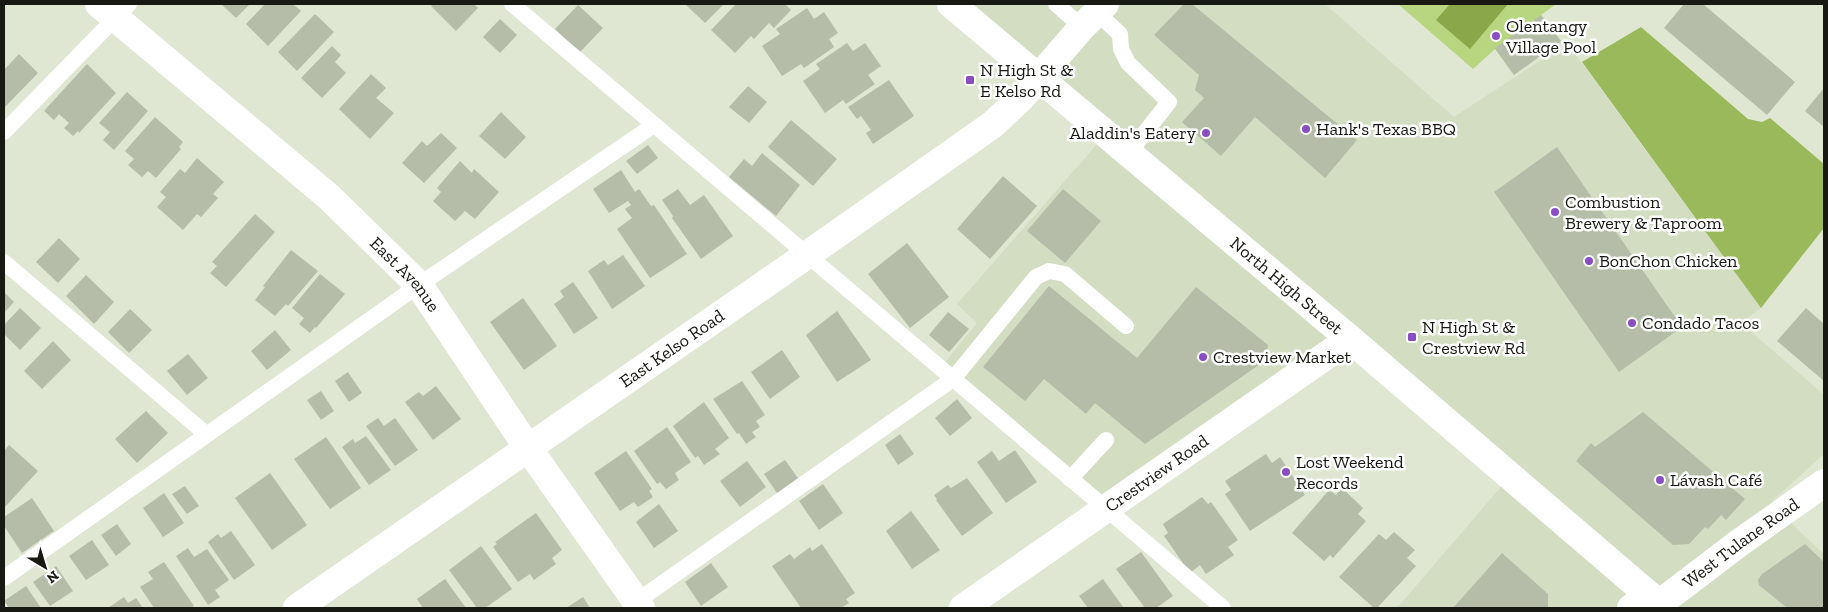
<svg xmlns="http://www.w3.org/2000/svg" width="1828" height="612" viewBox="0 0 1828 612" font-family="'Zilla Slab',serif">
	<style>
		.built { fill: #d2ddc1 }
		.green { fill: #b8d580 }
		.forest { fill: #9ab95b }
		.water { fill: #8aa849 }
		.building { fill: #b5bda8 }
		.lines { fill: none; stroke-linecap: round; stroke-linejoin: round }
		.lane { stroke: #fff; stroke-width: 16 }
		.street { stroke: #fff; stroke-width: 28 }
		.primary { stroke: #fff; stroke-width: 28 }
		.poi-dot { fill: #894ec4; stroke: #fff; stroke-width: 2 }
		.labels { text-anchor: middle; stroke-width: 5; stroke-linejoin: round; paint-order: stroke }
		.poi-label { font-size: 18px; fill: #171912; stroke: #fff; text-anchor: start }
		.street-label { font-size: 18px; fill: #171912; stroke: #fff }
	</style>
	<rect width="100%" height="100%" fill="#dfe7d2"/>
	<polygon class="built" points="955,4 1325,4 1454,117 1567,43 1761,308 1741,323 1824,395 1824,454 1772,501 1797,529 1824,554 1824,608 1397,608 1506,481 1338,341 1112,509 938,371 977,323 957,304 1106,134"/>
	<polygon class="green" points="1398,4 1556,4 1541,15 1561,41 1514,75 1495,49 1473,69"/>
	<polygon class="forest" points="1641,27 1748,119 1762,122 1770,118 1824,164 1824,228 1761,308 1582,62"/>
	<polygon class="water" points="1450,4 1508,4 1470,49 1436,20"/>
	<g class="building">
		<polygon points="221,4 250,4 236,18"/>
		<polygon points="265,4 293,4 301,11 268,46 246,24"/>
		<polygon points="433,4 474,4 478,8 456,31 431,6"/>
		<polygon points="685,4 724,4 705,23"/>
		<polygon points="736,4 785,4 791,10 774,28 769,23 754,39 751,36 735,53 711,30"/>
		<polygon points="1184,4 1192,4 1357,140 1325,178 1255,117 1221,156 1182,122 1204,98 1195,90 1199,75 1154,35"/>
		<polygon points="1684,4 1703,4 1795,82 1767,115 1664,28"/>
		<polygon points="578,5 603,28 579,53 555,29"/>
		<polygon points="807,8 814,19 824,12 838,33 829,39 834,47 804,68 801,64 782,76 762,46 780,34 776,29"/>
		<polygon points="315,14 334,32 297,71 278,52"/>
		<polygon points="1541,15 1561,41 1514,75 1495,48"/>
		<polygon points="500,19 517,35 500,53 483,37"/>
		<polygon points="847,43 853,51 865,43 881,66 868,75 875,84 846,104 843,100 825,113 803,81 820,69 816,64"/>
		<polygon points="332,46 341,55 335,62 346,73 322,98 301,78"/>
		<polygon points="19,54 38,73 5,107 4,70"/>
		<polygon points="87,64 116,93 79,133 78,131 73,136 64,128 69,123 59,114 54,120 44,111"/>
		<polygon points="371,74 386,88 376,98 394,113 370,139 339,109"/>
		<polygon points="889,80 914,116 873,144 866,133 871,130 861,116 857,119 848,107"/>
		<polygon points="748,86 767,102 749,123 729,107"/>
		<polygon points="1824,88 1824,127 1805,111"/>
		<polygon points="127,92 148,111 114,150 103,140 110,132 99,123"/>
		<polygon points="501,112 526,137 505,159 479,136"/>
		<polygon points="155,117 183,142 179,147 181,149 156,178 148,171 142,177 128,165 134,159 125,151"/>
		<polygon points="791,120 837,159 813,186 768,147"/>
		<polygon points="441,133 457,148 424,183 402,163 422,141 427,146"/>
		<polygon points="648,145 658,158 637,174 626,161"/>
		<polygon points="1557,147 1682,327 1619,372 1494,192"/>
		<polygon points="762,153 800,185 776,216 729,177 744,159 752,166"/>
		<polygon points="197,158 224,182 213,194 218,198 201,217 197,214 183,230 157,207 166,197 160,192 180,169 185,173"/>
		<polygon points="460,161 472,173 474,169 499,192 475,219 465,211 455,221 433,201 441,192 437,188"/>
		<polygon points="621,170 635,192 639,189 651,206 654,205 687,254 650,278 617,229 632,218 625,209 631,205 628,201 609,213 593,189"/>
		<polygon points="1003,176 1037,206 990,259 957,229"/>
		<polygon points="678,189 690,205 704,195 733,236 701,259 672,218 673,216 662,200"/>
		<polygon points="1063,189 1101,221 1065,263 1027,231"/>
		<polygon points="255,214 275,232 226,287 210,273 217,266 212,262"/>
		<polygon points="59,238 80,259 58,283 36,262"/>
		<polygon points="907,243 949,297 910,328 868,274"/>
		<polygon points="291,250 318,271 288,306 286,304 275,316 255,300 265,287 263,286"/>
		<polygon points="623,255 645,286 612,309 588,271 604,260 608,265"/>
		<polygon points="320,274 345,294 316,328 315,327 310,333 299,324 304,318 292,308"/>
		<polygon points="86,275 114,302 94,324 66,296"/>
		<polygon points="573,282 598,318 574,334 554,304 564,297 560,291"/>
		<polygon points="1049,286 1137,358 1196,287 1268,345 1266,360 1145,444 1095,403 1086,414 1044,379 1025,401 983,367"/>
		<polygon points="4,292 14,302 4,313"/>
		<polygon points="523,298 557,346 524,370 490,322"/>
		<polygon points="20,308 41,328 20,350 4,334 4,325"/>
		<polygon points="1806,308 1824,324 1824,381 1777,341"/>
		<polygon points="130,309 152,330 129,353 108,332"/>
		<polygon points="837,311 871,360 837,382 806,335"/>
		<polygon points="948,312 969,329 949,352 929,335"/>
		<polygon points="275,330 291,350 267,370 251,351"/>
		<polygon points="53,341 71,360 42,389 24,371"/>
		<polygon points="782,350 800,377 770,399 751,372"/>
		<polygon points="188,354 208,378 187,395 167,371"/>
		<polygon points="348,372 362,393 349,402 335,381"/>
		<polygon points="742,381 765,415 756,421 760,427 752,432 756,437 746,444 739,433 737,434 713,399"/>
		<polygon points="436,386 461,419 433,440 405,402 419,392 423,396"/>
		<polygon points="321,391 334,411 321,420 307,400"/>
		<polygon points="957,399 972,418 950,436 935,418"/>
		<polygon points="704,402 729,438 715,449 720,454 704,465 698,456 695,458 673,426"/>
		<polygon points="146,411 168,433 137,463 115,439"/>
		<polygon points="1643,412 1745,499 1726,520 1721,515 1708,529 1705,527 1689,544 1673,545 1576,461 1591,443 1595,447"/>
		<polygon points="378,418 384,426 395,418 418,450 395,466 366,426"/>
		<polygon points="667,427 691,462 675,473 679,480 666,489 660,482 657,484 634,451"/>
		<polygon points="900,434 914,454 898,465 885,445"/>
		<polygon points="366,436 391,470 369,485 342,447 353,439 355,443"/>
		<polygon points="326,437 361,488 330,509 294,459"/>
		<polygon points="9,445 38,471 4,508 4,451"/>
		<polygon points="1015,450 1037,482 1006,503 977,462 992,451 999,461"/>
		<polygon points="626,451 652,489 649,491 653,497 638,507 634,502 620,511 594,473"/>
		<polygon points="1266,454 1272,463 1280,457 1305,495 1250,531 1225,494 1231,490 1225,481"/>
		<polygon points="785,460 800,481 779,496 764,474"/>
		<polygon points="747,461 766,487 740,507 720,481"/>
		<polygon points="270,473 307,525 272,550 235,498"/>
		<polygon points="967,478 993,513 962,536 936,500 937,499 934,495 948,485 951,488"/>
		<polygon points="823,484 843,513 819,530 799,501"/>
		<polygon points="185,486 199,506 187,514 172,494"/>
		<polygon points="1342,488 1363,508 1358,514 1366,521 1333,558 1330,555 1324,561 1292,533 1329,490 1336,495"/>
		<polygon points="164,493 184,523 163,537 143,508"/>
		<polygon points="1202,497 1208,504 1211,502 1238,540 1228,547 1234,555 1206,574 1200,565 1190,573 1164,536 1168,533 1163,524"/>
		<polygon points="32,498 54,531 22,553 4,526 4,517"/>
		<polygon points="659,504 678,531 654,548 636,522"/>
		<polygon points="911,511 940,550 912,569 886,531"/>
		<polygon points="536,513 562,550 552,558 556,564 534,580 530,574 518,582 493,547 497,544 495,542"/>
		<polygon points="117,524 131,544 116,556 101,535"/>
		<polygon points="231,531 255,565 234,580 208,542 218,534 221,538"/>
		<polygon points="1394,532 1415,550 1407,558 1416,566 1377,608 1374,608 1339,577 1379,534 1386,540"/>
		<polygon points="92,540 109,565 86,580 69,556"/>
		<polygon points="822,544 855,593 846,599 849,603 841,608 801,608 772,566 790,554 794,559 810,547 812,551"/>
		<polygon points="1805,544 1824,562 1824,608 1787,608 1759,585 1758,580 1762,574"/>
		<polygon points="481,546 512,589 485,608 477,608 449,570"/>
		<polygon points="188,548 194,557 207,549 229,580 215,590 220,597 208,605 176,556"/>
		<polygon points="1141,552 1173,596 1156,608 1145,608 1116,569"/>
		<polygon points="1502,553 1548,594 1548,608 1453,608"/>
		<polygon points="164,562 194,606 190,608 154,608 140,587 153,579 148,572"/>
		<polygon points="711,563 728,587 701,606 685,582"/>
		<polygon points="56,566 73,591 50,606 33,582"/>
		<polygon points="445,579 466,608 423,608 417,599"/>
		<polygon points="1103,579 1118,600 1124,608 1088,608 1079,596"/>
		<polygon points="26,586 41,608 9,608 4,601"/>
		<polygon points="124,597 128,603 136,598 143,608 108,608"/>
		<polygon points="583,597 590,608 566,608"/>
	</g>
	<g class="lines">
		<g class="lane">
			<polyline points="512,4 1223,608"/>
			<polyline points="1056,4 1082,27"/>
			<polyline points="1097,13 1120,34 1121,49 1128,63 1169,102 1128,154"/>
			<polyline points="4,132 129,4"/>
			<polyline points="4,262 206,434"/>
			<polyline points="1070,479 1106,440"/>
			<polyline points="4,578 419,285 654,125"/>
			<polyline points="630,606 953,379 1036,277 1049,271 1065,274 1126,326"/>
		</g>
		<g class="street">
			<path id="s1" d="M99,4L329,197L419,285L528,448L641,608"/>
			<path id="s2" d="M1659,604L1739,543L1824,483"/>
			<path id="s3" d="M297,608L807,255L992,125L1021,98L1082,27L1105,4"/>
			<path id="s4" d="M963,608L1350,339"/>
			<polyline points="1631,608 1649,595"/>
		</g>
		<path class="primary" id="s5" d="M951,4L1350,339L1664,608"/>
	</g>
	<g class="poi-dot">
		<circle cx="1496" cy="36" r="5"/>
		<rect x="965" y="75" width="10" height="10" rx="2.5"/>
		<circle cx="1306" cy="129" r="5"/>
		<circle cx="1206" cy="133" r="5"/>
		<circle cx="1555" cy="212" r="5"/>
		<circle cx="1589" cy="261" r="5"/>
		<circle cx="1632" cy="323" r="5"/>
		<rect x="1407" y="332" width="10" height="10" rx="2.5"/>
		<circle cx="1203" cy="357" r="5"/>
		<circle cx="1286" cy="472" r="5"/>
		<circle cx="1660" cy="480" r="5"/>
	</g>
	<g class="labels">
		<g class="poi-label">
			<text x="1506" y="32">Olentangy<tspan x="1506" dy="21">Village Pool</tspan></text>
			<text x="980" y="76">N High St &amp;<tspan x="980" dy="21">E Kelso Rd</tspan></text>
			<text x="1316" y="135">Hank's Texas BBQ</text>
			<text x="1196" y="139" text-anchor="end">Aladdin's Eatery</text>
			<text x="1565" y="208">Combustion<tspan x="1565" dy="21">Brewery &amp; Taproom</tspan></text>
			<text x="1599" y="267">BonChon Chicken</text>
			<text x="1642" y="329">Condado Tacos</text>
			<text x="1422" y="333">N High St &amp;<tspan x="1422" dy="21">Crestview Rd</tspan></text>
			<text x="1213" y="363">Crestview Market</text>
			<text x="1296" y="468">Lost Weekend<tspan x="1296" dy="21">Records</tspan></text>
			<text x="1670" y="486">Lávash Café</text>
		</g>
		<g class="street-label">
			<text dy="6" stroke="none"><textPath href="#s1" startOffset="409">East Avenue</textPath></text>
			<text dy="6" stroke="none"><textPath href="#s5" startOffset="438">North High Street</textPath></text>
			<text dy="6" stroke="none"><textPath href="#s3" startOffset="456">East Kelso Road</textPath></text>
			<text dy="6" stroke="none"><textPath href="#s4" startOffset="236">Crestview Road</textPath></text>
			<text dy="6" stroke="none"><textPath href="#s2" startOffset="102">West Tulane Road</textPath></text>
		</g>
	</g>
	<rect width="1828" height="612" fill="none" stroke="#171912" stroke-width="10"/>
	<g transform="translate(45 567) rotate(142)" stroke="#ffffff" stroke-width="4" paint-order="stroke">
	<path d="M0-4L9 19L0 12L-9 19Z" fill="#171912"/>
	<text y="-8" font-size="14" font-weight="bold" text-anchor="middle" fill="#171912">N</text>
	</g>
</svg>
